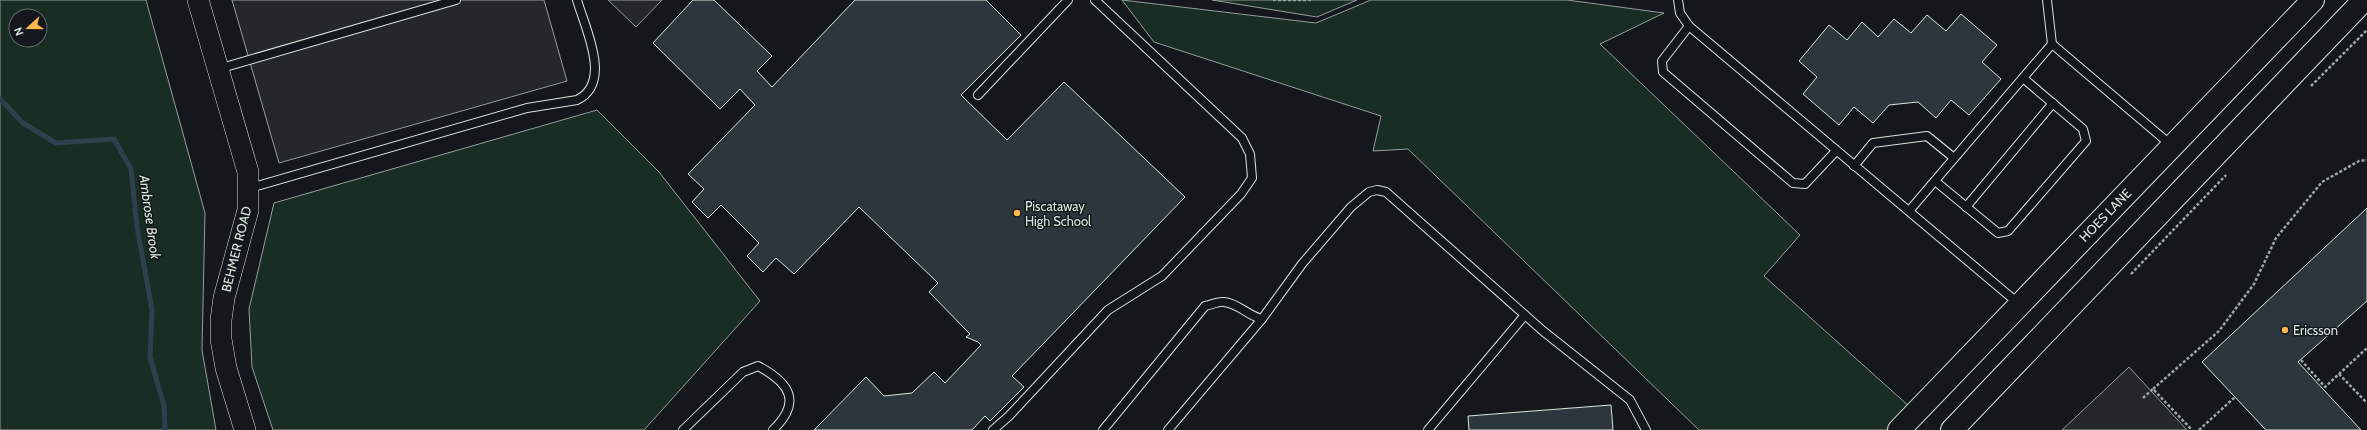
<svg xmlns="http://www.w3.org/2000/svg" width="2367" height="430" viewBox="0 0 2367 430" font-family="Cabin,sans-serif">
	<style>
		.green { fill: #1a2d24; stroke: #939e99; fill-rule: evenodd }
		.parking { fill: #24282b; stroke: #939e99 }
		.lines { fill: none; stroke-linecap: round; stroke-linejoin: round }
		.stream { stroke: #2f3f4d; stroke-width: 5 }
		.building { fill: #2c363c; stroke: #d8e6dc }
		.lane-casing { stroke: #d8e6dc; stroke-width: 10 }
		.secondary-casing { stroke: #d8e6dc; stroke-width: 22 }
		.highway-casing { stroke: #d8e6dc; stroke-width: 24 }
		.path { stroke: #9da8a2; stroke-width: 2.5; stroke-dasharray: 3 2; stroke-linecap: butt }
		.lane { stroke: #14181c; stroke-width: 8 }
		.secondary { stroke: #14181c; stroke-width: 21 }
		.highway { stroke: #14181c; stroke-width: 22 }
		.poi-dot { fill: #ffb74d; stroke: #14181c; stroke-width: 1.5 }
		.labels { text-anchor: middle; stroke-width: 3; stroke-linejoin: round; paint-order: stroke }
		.poi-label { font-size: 13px; fill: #d8e6dc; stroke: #14181c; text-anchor: start }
		.street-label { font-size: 13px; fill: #d8e6dc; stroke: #14181c }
		.water-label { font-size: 14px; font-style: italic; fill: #d8e6dc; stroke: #14181c }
	</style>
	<rect width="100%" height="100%" fill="#14181c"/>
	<g class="green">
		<path d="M0,0H146L205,213L202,350L216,430H0ZM16,16H40V40H16Z"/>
		<polygon points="1122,0 1316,23 1371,0 1567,0 1664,13 1600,44 1800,235 1764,276 1911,408 1889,430 1699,430 1408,149 1373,151 1381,116 1154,42"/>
		<polygon points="1212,0 1357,0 1317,17"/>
		<polygon points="597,110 659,172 760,301 644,430 273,430 252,367 249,309 274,203"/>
	</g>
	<g class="parking">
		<polygon points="232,0 544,0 567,81 279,163"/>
		<polygon points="608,0 662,0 636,27"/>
		<polygon points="2129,367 2187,430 2062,430"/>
	</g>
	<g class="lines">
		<polyline class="stream" points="0,99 23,123 56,143 114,139 131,169 137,227 152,310 150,357 164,406 165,430"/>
	</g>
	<g class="building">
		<polygon points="693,0 714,0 772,56 757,71 772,87 855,0 986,0 1021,35 961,95 1007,140 1064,82 1185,197 1012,376 1024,387 990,421 985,416 972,430 814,430 866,377 884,396 912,393 934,372 945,383 981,345 978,342 966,337 970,334 929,292 938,283 859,207 794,274 776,258 763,272 747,256 759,243 721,205 708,218 692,202 704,189 688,174 755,105 740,89 720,109 653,43"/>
		<polygon points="1961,14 1997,45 1982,62 2001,79 1969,115 1951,100 1936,118 1918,102 1889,105 1873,123 1854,107 1839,125 1803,94 1817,77 1799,61 1829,25 1847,40 1862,22 1878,37 1894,19 1911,33 1927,15 1946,31"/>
		<polygon points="2367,208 2367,301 2298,362 2361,430 2266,430 2202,362"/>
		<polygon points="1611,405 1613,430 1469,430 1468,416"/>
	</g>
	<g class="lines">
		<g class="lane-casing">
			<g id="lane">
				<polyline points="1678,0 1680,13 1689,26 2019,304"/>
				<polyline points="2047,0 2052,44 2171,145"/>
				<polyline points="1689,26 1662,61 1663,72 1793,183 1805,184 1836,151"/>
				<polyline points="218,69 456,0"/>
				<polyline points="978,95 1068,0"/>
				<polyline points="1854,166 1873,143 1927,136 1954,158"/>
				<polyline points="1935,181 1998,233 2008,231 2086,141 2083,129 2023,78"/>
				<path d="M250,188L527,108L577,100C613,83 585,28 577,0"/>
				<polyline points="1966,207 2053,103"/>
				<polyline points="1909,211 2052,44"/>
				<path d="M683,430L743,372L758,366C790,383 802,402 773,430"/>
				<polyline points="993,430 1009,416 1108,310 1162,276 1241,194 1252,178 1250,154 1242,138 1095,0"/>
				<path d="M1103,430L1205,306C1211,305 1219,301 1224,302C1238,303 1248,316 1262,319L1302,264L1351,207L1369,192L1377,190L1386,192L1543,331L1630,400L1646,430"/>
				<polyline points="1168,430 1262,319"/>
				<polyline points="1428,430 1525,315"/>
			</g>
		</g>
		<g class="secondary-casing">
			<polyline id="secondary" points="198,0 248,172 248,210 224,298 221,320 221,339 226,368 245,430"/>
		</g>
		<g class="highway-casing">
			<g id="highway">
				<polyline points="1899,430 2313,0"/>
				<polyline points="1952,430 2364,0"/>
			</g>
		</g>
		<g class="path">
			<polyline points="1273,0 1312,0"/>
			<polyline points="2311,86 2367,30"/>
			<polyline points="2131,274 2226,175"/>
			<polyline points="2301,360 2325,387 2367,348"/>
			<polyline points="2339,374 2367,403"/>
			<polyline points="2153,389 2219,331 2254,284 2276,238 2322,182 2359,161 2367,160"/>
			<polyline points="2143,398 2153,389 2192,430"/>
			<polyline points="2199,430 2235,397"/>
		</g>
		<use href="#lane" class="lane"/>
		<use href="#secondary" class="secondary"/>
		<use href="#highway" class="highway"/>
	</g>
	<g class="poi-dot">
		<circle cx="1017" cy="213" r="4"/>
		<circle cx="2285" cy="330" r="4"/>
	</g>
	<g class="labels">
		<g class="poi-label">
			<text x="1025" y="211">Piscataway<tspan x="1025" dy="15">High School</tspan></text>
			<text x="2293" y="335">Ericsson</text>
		</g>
		<g class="street-label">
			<text transform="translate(2105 215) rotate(-46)" y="5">HOES LANE</text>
			<text transform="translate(236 249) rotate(-76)" y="5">BEHMER ROAD</text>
		</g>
		<g class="water-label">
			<text transform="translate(150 217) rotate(82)" y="5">Ambrose Brook</text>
		</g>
	</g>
	<g transform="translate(28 28) rotate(249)"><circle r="19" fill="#14181c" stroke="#626a69"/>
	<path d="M0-3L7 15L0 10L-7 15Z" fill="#ffb74d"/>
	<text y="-6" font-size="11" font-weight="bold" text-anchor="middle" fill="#d8e6dc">N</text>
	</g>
</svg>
